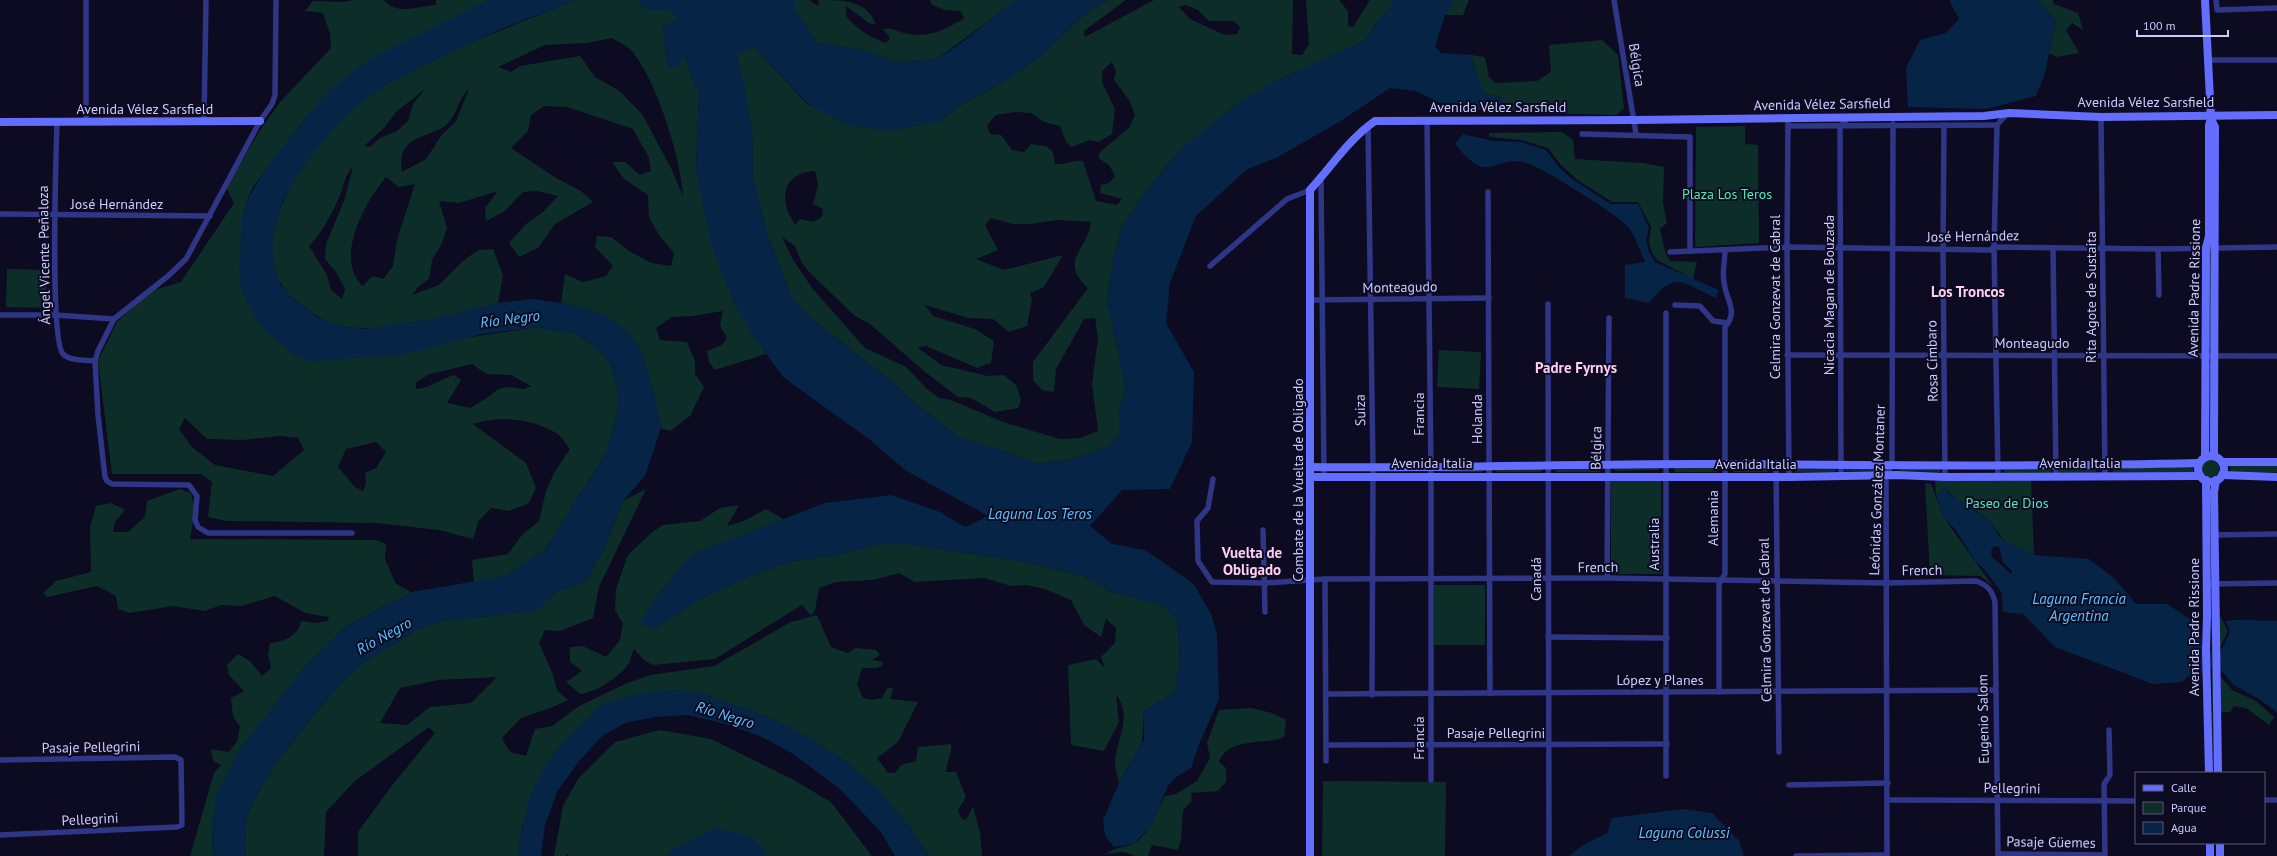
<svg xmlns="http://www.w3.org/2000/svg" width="2277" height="856" viewBox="0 0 2277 856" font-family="'PT Sans',sans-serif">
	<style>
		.green { fill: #0d2d28; fill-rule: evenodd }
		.water { fill: #062446; fill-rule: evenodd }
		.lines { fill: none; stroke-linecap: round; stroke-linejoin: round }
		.street { stroke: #303686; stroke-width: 5.5 }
		.secondary { stroke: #636eff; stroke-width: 8 }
		.labels { text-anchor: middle; stroke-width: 4; stroke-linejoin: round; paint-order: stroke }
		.street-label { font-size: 14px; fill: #ccf; stroke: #0c0b22 }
		.park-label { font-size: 14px; fill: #4becb4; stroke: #0c0b22 }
		.neighbourhood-label { font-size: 15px; font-weight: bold; fill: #ffcef2; stroke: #0c0b22 }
		.water-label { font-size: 15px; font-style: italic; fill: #5ac3ff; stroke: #0c0b22 }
	</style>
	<rect width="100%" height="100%" fill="#0c0b22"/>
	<g class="green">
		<path d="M353,0H384C397,16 417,6 436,5V0H488L306,117L253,187L247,200L242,221L311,361L539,327L575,334L595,346L611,365L617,387V414L608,450L545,550L505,576L474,582L472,560L508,554L522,535L539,521L546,491L554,473L570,449C566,445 562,436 556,433C532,419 499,415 473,424L526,463L536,488L529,503L509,511L491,508L479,520L473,539L439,530L376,523L227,521L208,517L212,482L201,474H112L98,361L117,322L151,291L181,282L234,203L226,187L262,127L280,102L331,48L330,34L323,13L305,11L313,1L343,2ZM472,364L486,374L511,375L531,386L524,389L508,387L498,389L487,398L470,408L447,403L461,380L454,375C440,379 431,388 416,389V382L430,374ZM185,418L207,439L242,440L280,436L298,438L304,450L273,476L215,465L192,447L179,429ZM376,442L386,452L376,468L365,473L366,484L363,491L355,487L338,467L346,449Z"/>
		<path d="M576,0H638L645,9L670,10L679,18L663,27L667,63L669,68L683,55L699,93L696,170L733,300L766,354L715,370L709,362L707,351L722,345L727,338L720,326L723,311L692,316L672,317L656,328L660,340L687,342L695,361V374L704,387L690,416L670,431L661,428L652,386L604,314L561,303L565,274L583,282L606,276L613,266L595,247L597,236L611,237L629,251L651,263L671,266L674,253L659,235L649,217L648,195L624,179L612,162H625L640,175L651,171L649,158L633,129L567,107L544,106L531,115L528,131L511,148L556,178L581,191L593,202L555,224L538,248L519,257L509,243L526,224L543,212L558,196L537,191L523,192L505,211L486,221L485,208L498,191L459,203L439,201L447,228L442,243L432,260L429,279L418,287L412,295L439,285L463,261L478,250L493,249L503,275L498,303C455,314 389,333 346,327C329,325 313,314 300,304C229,252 309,146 356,106C385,82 421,66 455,50C495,32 536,16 576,0ZM612,38C617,41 625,45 630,49C655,75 682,161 683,196L671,168L642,114L618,90L595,77L580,56L520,66L511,72L498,67L545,45L587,43ZM425,89L413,104L408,121L397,131L380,138L370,147L364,146L384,128L396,112ZM469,89L456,121L441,136L426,159L402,172C395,132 434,139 448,123C459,112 456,101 469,89ZM353,167L344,201L326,244L325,259L336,272L345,289L342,299L331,290L327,275L309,246C323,231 332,214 340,195C344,185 345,174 353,167ZM386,177L399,187L415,184L397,240L393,266L383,279L373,276L362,286C359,282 356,278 354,273C342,243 368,199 386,177Z"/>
		<path d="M795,0H809L818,6L819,0C844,0 867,0 876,25L869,23L846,6V16C858,30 869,37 886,43L890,38L883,29C891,27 896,31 904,33C926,39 946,30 964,18L961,11L945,10L932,5L930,0H1017L937,59L895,62L861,50L817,42L795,10Z"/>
		<path d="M1108,0H1126L1084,31L1085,37L1154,0H1293L1292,54L1302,55L1309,44L1306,0H1339L1348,11V26L1353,27L1370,0H1394L1392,6L1380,18L1365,41L1280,79L1179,151L1146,191L1122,226L1114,257L1107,300L1126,389L1119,411V434L1109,447L1073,459L1037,464L1002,450L962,439L916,404L890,380L818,324L792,298L768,237L753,178L752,130L737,55L754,47L808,105L940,121L958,107L1006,80L1040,57L1085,14ZM1186,5L1198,10L1209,21H1233L1240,27L1237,34L1225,35L1190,19L1179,7ZM1112,62L1116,71L1114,80L1129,100L1135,115L1129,128L1100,152L1098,158L1109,165L1115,176L1109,183L1101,185L1100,193L1122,199L1117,205L1096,201L1083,161C1073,160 1066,165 1055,164L1053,152L1046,146L1031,144L1024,152L1012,150L1001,135L990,134L987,125L996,115L1015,112L1031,113L1044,122L1060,126L1066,142L1071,147L1090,140L1098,142L1112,134L1115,109L1102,82V71ZM815,171L818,185L813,204L823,209L822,217L813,222L800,219L795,225C792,219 787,212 786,205C782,183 795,172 815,171ZM991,218L1013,224H1030L1057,220L1091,222C1087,252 1058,260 1088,288L1033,362V380L1042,390L1054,392L1056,369L1084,319L1095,318L1098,338L1092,384L1098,431L1080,438L1060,439L1003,422L951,400L939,398L926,388L906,367L865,348L812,288L792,258L782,237L795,246L801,261L808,271L855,316L870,324L925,372L958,397L971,398L995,412L1018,408L1021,400L1016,385L1004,375L988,376L941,365L917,347L926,346L977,368L991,363L994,341L975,329L933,316L925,305L968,318L993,319L1009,332L1027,326L1032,300L1030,293L1044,287L1063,255L1004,270L976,259L998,250L985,225Z"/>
		<polygon points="1454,0 1469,0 1463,15 1445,15"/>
		<polygon points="2038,0 2053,0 2054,4 2078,13 2083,30 2072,23 2066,30 2079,53 2056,57 2049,53 2056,21"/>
		<polygon points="1602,40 1618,55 1624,108 1616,115 1506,112 1501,97 1483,94 1471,55 1485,57 1489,77 1496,83 1537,81 1551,72 1549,45"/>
		<polygon points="1745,126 1745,144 1758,145 1759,243 1695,247 1696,127"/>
		<polygon points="1562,132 1573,140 1575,159 1643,163 1664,167 1663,203 1667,223 1660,229 1665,251 1670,261 1697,262 1693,279 1657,260 1652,253 1649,242 1651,227 1638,202 1612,202 1576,179 1560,164 1548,148 1521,140 1489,137 1489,133"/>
		<polygon points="2209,260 2212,260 2213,349 2208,349"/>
		<polygon points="7,269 47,270 46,308 6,307"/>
		<polygon points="1439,350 1481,352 1479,389 1437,387"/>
		<polygon points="2209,363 2211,363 2210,453 2208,453"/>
		<circle cx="2210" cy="469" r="9"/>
		<polygon points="2193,466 2193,472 2113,472 2113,469"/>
		<rect x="2230" y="466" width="47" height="6"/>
		<polygon points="1900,467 1940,469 1940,472 1900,471"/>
		<polygon points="1599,468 1600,472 1556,472 1555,470"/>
		<polygon points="1615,468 1659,468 1659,470 1615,471"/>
		<polygon points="1674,468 1718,468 1717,472 1675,472"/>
		<polygon points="1733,468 1770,468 1769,472 1733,472"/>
		<polygon points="1796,468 1836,469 1835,472 1796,472"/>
		<polygon points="1846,468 1876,469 1876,471 1845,471"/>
		<polygon points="2004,468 2051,469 2051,473 2004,473"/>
		<polygon points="2096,468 2096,472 2059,473 2059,469"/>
		<polygon points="1483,469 1482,472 1439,472 1438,470"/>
		<polygon points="1496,469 1541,469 1541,472 1497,472"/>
		<path d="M2031,478L2034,555C2025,551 2013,548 2006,542C1997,534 1996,525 1987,518C1974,508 1953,502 1946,487L1936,495L1935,479Z"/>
		<polygon points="1611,480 1661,480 1662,574 1611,574"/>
		<polygon points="1925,483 1931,484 1944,518 1993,586 1980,576 1930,575"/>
		<path d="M179,489L191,493L195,509L190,539L376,540L386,544L385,559L396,584L411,592L418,591L389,603L346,627L304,668L239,751L212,825L213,856H190L214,773L221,765L213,761L211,749L229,752L237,741L240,727L233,716L231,698L244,691L229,675L227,665L238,654L250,661L262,676L271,668L268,654L270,643C283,642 299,636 301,621L316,623L328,621L329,617L305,613L275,596L241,606L221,605L205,611L173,606L129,613L118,609L116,596L97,586L47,597L43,593L56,581L91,572L90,527L96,506L111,503L125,510L115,522L113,532H128L145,517L147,501Z"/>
		<path d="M646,489L599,587L593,618L560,631L545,630L539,643L552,672L557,690L568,700L553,707L521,718L502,738L510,752L526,756L535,729L552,726L579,706L625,684L650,675L714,666L791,622L817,615L831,647L848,653L855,648L876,650L880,655L872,660L883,662V665L877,668H862L857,684L863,698L872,700L882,698L888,687L893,689L890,699L918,702L898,742L877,758L888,773H895L901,765L916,761L918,747L951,744C952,756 947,760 946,772H956L966,797L958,810L961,818L966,820L973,806L980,832L982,856H929L909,826L845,761L806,736L769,717L694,691L632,696L522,826L518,856H358V832L390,788L435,733L429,727L355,781L326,812L324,856H246L245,841L247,814L259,791L276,763L313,716L339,685L358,667L388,647L417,630L440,621L535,611L556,592L586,581L602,552L624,500ZM497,677L471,703L430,707L407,725L380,723L400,688L439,680Z"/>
		<path d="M739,505L727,526L744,521L766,509L784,519L746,534L653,630L698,600L750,576L793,561L829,556L894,542L1014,560L1081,575L1112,592L1164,606L1177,619L1180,660L1175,692L1144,711L1142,743L1119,783C1117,776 1115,768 1115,761C1117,739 1133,714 1116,695L1119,722L1104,751L1071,745L1068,665L1096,659L1105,668L1101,657L1115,643L1116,628L1106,619L1101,637L1084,625L1071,600L1045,589L1026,585L1011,586L984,578L915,582L899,573L873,580L836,582L819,588L815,610L811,616L802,605L715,659L653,665L645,661L634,649C632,653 631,659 629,663C620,677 595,693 580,694L566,682L582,671L570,662V647L583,646L606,657L620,640L623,624L615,610L616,589L628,555L651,533L663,525L700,521L720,508Z"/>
		<rect x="1434" y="585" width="51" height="60"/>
		<polygon points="2211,593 2212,593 2215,773 2213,773"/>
		<polygon points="2220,616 2228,631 2220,647"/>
		<polygon points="2221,677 2232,690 2256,701 2274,717 2269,725 2246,708 2234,706 2230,712 2221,712"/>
		<path d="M1251,708L1272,713L1286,720L1284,737C1264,746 1229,736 1219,762L1226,768V782L1218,791L1191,793L1192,801L1183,810L1181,840L1178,850L1152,845L1148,856H1136L1123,852L1106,854C1118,845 1127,848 1135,843C1150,832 1157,812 1165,796L1176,794L1197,781L1210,758L1207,743L1219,710Z"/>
		<polygon points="660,730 711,739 792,779 831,802 872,856 570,856 566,854 566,856 554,856 563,806 578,779 615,742"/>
		<polygon points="1323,781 1446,782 1445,856 1322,856"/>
	</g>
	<g class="water">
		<polygon points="488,0 576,0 506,27 436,59 389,83 356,106 328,135 301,169 282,202 273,237 273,260 280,284 294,300 317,317 344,327 366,329 437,318 498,303 532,299 561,303 604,314 627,331 642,351 652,386 661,428 645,476 624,500 602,552 586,581 556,592 536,611 440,621 417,630 388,647 358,667 339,685 313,716 276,763 259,791 247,814 245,841 246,856 213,856 212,825 217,792 239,751 304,667 346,627 389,603 418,591 505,576 545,550 608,450 617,414 617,387 611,365 595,346 575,334 539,327 482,334 402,355 311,361 295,356 262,327 249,307 241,289 239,271 242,221 247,200 264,172 306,117 325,95 350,73 377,55"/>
		<polygon points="638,0 795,0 795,10 817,42 861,50 895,62 937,59 957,46 1016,0 1108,0 1085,14 1040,57 1006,80 958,107 940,121 890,131 847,125 808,104 754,47 737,55 744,84 752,130 753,178 768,237 792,298 818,324 890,380 916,404 962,439 1002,450 1037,464 1073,459 1109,447 1119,434 1119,411 1126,389 1107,301 1114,257 1122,226 1146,191 1179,151 1236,104 1280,79 1365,41 1380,18 1392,6 1394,0 1454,0 1445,15 1435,46 1441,53 1471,55 1483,94 1501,97 1506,112 1448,107 1416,91 1390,88 1339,122 1276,158 1246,170 1196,216 1170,283 1166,323 1194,372 1192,442 1170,489 1122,490 1090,526 1112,544 1145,550 1193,583 1211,614 1217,634 1219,699 1199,744 1191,768 1176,777 1168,786 1153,823 1134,844 1114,847 1105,836 1103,820 1119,783 1144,740 1144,711 1175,692 1180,660 1177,619 1164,606 1112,592 1081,575 1014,560 894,542 829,556 793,561 750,576 698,600 653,630 640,623 658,594 692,554 825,503 891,495 940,512 965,527 988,516 905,470 869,439 783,377 754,337 733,300 710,241 696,170 699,93 683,56 677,67 669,68 667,63 663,27 679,18 670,10 645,9"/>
		<polygon points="1949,0 2038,0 2056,21 2045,73 2036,96 1986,109 1908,107 1906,68 1920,40 1946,33 1959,19"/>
		<path d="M1463,134L1493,141L1521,142L1546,150L1559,167L1572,179L1611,204H1638L1649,228L1646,240L1649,252L1655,262L1719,290L1716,298C1682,283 1676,269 1649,303L1625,298V265L1645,262C1640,251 1636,238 1629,228C1623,218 1540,166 1527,163C1490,153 1492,189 1455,144Z"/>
		<path d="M1946,487L1949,494L1988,519L1995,527L1998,535L2007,542L2034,555L2089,559L2115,579L2136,604H2167L2197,624L2203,649L2205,650L2222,649L2230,632L2226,621C2243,618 2259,621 2277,621V712L2259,699L2234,685L2219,668L2203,667L2199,688L2189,675L2182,682L2153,684L2055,647L2023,614L2003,612L2002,593L1985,570L1976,562L1955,529L1944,518L1936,495ZM1994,546L1999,547L2003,562L2012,571L2011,574L1992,557L1991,551Z"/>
		<path d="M663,690L694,691L769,717L806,736L845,761L881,792L909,826L929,856H895L881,832L840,789L793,754L760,736L725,724L688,715L655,717L625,723L602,736L580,760L557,792L545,825L541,856H518C524,802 539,761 581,725C587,719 594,710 601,706C620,697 643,694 663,690Z"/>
		<polygon points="1682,809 1712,813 1739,841 1744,856 1569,856 1583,845 1607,833 1612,818"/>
		<polygon points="715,828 751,836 768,854 762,856 667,856 671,850"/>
	</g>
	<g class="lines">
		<g class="street">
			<polyline points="276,0 275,95 272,104 260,121 186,259 168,276 114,319 98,351 95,361 98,415 105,477 107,481 112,484 189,485 197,496 195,520 198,527 208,533 352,533"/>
			<polyline points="1614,0 1636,134"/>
			<polyline points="2216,0 2217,10 2277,8"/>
			<polyline points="2207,60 2277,60"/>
			<polyline points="1788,117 1787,247 1789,477"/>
			<polyline points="2101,117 2105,476"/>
			<polyline points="1427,120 1431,476 1431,780"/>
			<polyline points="204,121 206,0"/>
			<path d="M57,122C56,153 50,340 63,354C70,361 85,360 95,361"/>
			<polyline points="86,122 86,0"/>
			<polyline points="1944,125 1943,250 1945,477"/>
			<polyline points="1368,126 1373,467 1372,695"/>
			<polyline points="1788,126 1997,125"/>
			<polyline points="1582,134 1690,137 1690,251"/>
			<polyline points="1321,178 1324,476"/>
			<polyline points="1488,192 1490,693"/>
			<polyline points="0,214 210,216"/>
			<polyline points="2053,248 2056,476"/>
			<polyline points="2158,249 2159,295"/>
			<polyline points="1670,252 1787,247 1990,250 1994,247 2158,249 2277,247"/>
			<polyline points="1210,266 1287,199 1310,190"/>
			<polyline points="1311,300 1489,298"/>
			<polyline points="1548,304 1549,855"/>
			<polyline points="1675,305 1700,306 1713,321 1728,323"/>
			<polyline points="0,315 55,315 114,319"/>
			<polyline points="1787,355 2277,356"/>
			<polyline points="1776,465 1779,752"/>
			<polyline points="1841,475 1840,126 1845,122 1846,117"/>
			<polyline points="1998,476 1994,247 1997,125 2008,113"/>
			<path d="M1213,479L1208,508L1197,521L1198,561L1212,582L1265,583L1325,579L1607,578L1886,583L1976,581C1987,585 1992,590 1995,602L1998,856"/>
			<polyline points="1263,530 1265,612"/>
			<polyline points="2213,535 2277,534"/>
			<polyline points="1607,578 1609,318"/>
			<polyline points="1325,579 1326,761"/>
			<polyline points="2207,584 2277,583"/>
			<polyline points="1548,637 1667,638"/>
			<path d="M1719,692V584L1725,574V327C1739,311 1726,301 1724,282C1722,272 1725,260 1725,250"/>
			<polyline points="1326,694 1995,690"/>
			<polyline points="1326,745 1667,744"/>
			<polyline points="0,760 175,757 181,760 182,825 177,827 0,835"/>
			<polyline points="1666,776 1666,313"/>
			<polyline points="1789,785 1888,783"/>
			<polyline points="1888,800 2136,801"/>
			<polyline points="2264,800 2277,800"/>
			<polyline points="1998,854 2105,855"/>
			<polyline points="1796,856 1887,855"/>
			<polyline points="1887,856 1886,475 1892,464 1893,124"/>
			<polyline points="2105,856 2104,784 2110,775 2109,730"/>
		</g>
		<g class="secondary">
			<polyline points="2205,0 2211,119 2215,127 2214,456"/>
			<polyline points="0,122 260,121"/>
			<circle cx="2211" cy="469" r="13"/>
			<polyline points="2205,457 2206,248 2209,236 2209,125 2211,119"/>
			<polyline points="2222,462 2277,462"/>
			<path d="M1311,467C1449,469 1588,463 1726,464C1884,465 2041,467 2199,463"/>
			<polyline points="2222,475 2277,477"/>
			<polyline points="1311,477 1789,477 1897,475 1945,477 2200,476"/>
			<polyline points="2206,480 2207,616 2206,650 2209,773"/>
			<polyline points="2216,480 2214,492 2218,773"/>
			<polyline points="2210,843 2210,856"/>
			<polyline points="2220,843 2220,856"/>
			<path d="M1310,856V190C1331,167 1349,139 1375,121L1634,120L1984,116L2009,113L2101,117L2277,115"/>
		</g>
	</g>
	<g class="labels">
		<g class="street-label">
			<text transform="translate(1637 65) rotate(81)" y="5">Bélgica</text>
			<text x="2146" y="107">Avenida Vélez Sarsfield</text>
			<text transform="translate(1822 104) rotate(-1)" y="5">Avenida Vélez Sarsfield</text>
			<text x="1498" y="112">Avenida Vélez Sarsfield</text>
			<text x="145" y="114">Avenida Vélez Sarsfield</text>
			<text x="117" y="209">José Hernández</text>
			<text transform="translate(1973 236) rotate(-1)" y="5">José Hernández</text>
			<text transform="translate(44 255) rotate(-91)" y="5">Ángel Vicente Peñaloza</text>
			<text transform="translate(1400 287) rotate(-1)" y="5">Monteagudo</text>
			<text transform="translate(2194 288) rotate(-89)" y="5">Avenida Padre Rissione</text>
			<text transform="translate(1829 295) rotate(-90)" y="5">Nicacia Magan de Bouzada</text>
			<text transform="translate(1775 297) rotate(-90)" y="5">Celmira Gonzevat de Cabral</text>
			<text transform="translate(2091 297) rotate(-90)" y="5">Rita Agote de Sustaita</text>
			<text x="2032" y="348">Monteagudo</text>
			<text transform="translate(1932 361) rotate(-91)" y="5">Rosa Címbaro</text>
			<text transform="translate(1360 410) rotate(-91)" y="5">Suiza</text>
			<text transform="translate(1419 414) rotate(-90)" y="5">Francia</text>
			<text transform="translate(1477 419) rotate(-90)" y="5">Holanda</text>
			<text transform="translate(1596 448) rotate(-89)" y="5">Bélgica</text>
			<text x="1432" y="468">Avenida Italia</text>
			<text x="2080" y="468">Avenida Italia</text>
			<text x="1756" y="469">Avenida Italia</text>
			<text transform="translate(1298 480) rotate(-90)" y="5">Combate de la Vuelta de Obligado</text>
			<text transform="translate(1877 490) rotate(-88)" y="5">Leónidas González Montaner</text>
			<text transform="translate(1713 518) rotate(-90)" y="5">Alemania</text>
			<text transform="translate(1654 544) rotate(-90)" y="5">Australia</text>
			<text transform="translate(1598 567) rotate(-1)" y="5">French</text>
			<text transform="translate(1922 570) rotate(-1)" y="5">French</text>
			<text transform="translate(1536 579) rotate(-90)" y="5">Canadá</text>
			<text transform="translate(1765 620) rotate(-91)" y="5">Celmira Gonzevat de Cabral</text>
			<text transform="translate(2194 627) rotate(-90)" y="5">Avenida Padre Rissione</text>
			<text x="1660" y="685">López y Planes</text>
			<text transform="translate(1983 719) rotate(-91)" y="5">Eugenio Salom</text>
			<text x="1496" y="738">Pasaje Pellegrini</text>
			<text transform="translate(1419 738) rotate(-90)" y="5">Francia</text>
			<text transform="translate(91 747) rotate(-1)" y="5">Pasaje Pellegrini</text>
			<text transform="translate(2012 788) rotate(1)" y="5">Pellegrini</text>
			<text transform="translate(90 819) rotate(-3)" y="5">Pellegrini</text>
			<text transform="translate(2051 842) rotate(1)" y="5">Pasaje Güemes</text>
		</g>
		<g class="park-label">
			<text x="1727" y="199">Plaza Los Teros</text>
			<text x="2007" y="508">Paseo de Dios</text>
		</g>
		<g class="neighbourhood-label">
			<text x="1968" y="297">Los Troncos</text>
			<text x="1576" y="373">Padre Fyrnys</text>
			<text x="1252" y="558">Vuelta de<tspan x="1252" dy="17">Obligado</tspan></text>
		</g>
		<g class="water-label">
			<text transform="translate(510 319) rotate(-7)" y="5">Río Negro</text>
			<text x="1040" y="519">Laguna Los Teros</text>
			<text x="2079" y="604">Laguna Francia<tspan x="2079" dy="17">Argentina</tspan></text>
			<text transform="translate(384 636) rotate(-29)" y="5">Río Negro</text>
			<text transform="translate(725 715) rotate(17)" y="5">Río Negro</text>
			<text x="1684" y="838">Laguna Colussi</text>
		</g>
	</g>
	<rect x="2135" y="772" width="130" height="72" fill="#0c0b22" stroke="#59587a"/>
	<rect x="2143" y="785" width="20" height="6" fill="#636eff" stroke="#59587a"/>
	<text x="2171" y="792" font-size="12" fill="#ccccff">Calle</text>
	<rect x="2143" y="802" width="20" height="12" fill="#0d2d28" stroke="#59587a"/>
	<text x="2171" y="812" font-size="12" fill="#ccccff">Parque</text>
	<rect x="2143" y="822" width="20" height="12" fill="#062446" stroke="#59587a"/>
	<text x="2171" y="832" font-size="12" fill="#ccccff">Agua</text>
	<path d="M2137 30v6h91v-6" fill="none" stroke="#ccccff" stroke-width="2"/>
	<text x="2143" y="30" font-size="12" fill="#ccccff" stroke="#0c0b22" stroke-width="3" paint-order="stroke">100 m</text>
</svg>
